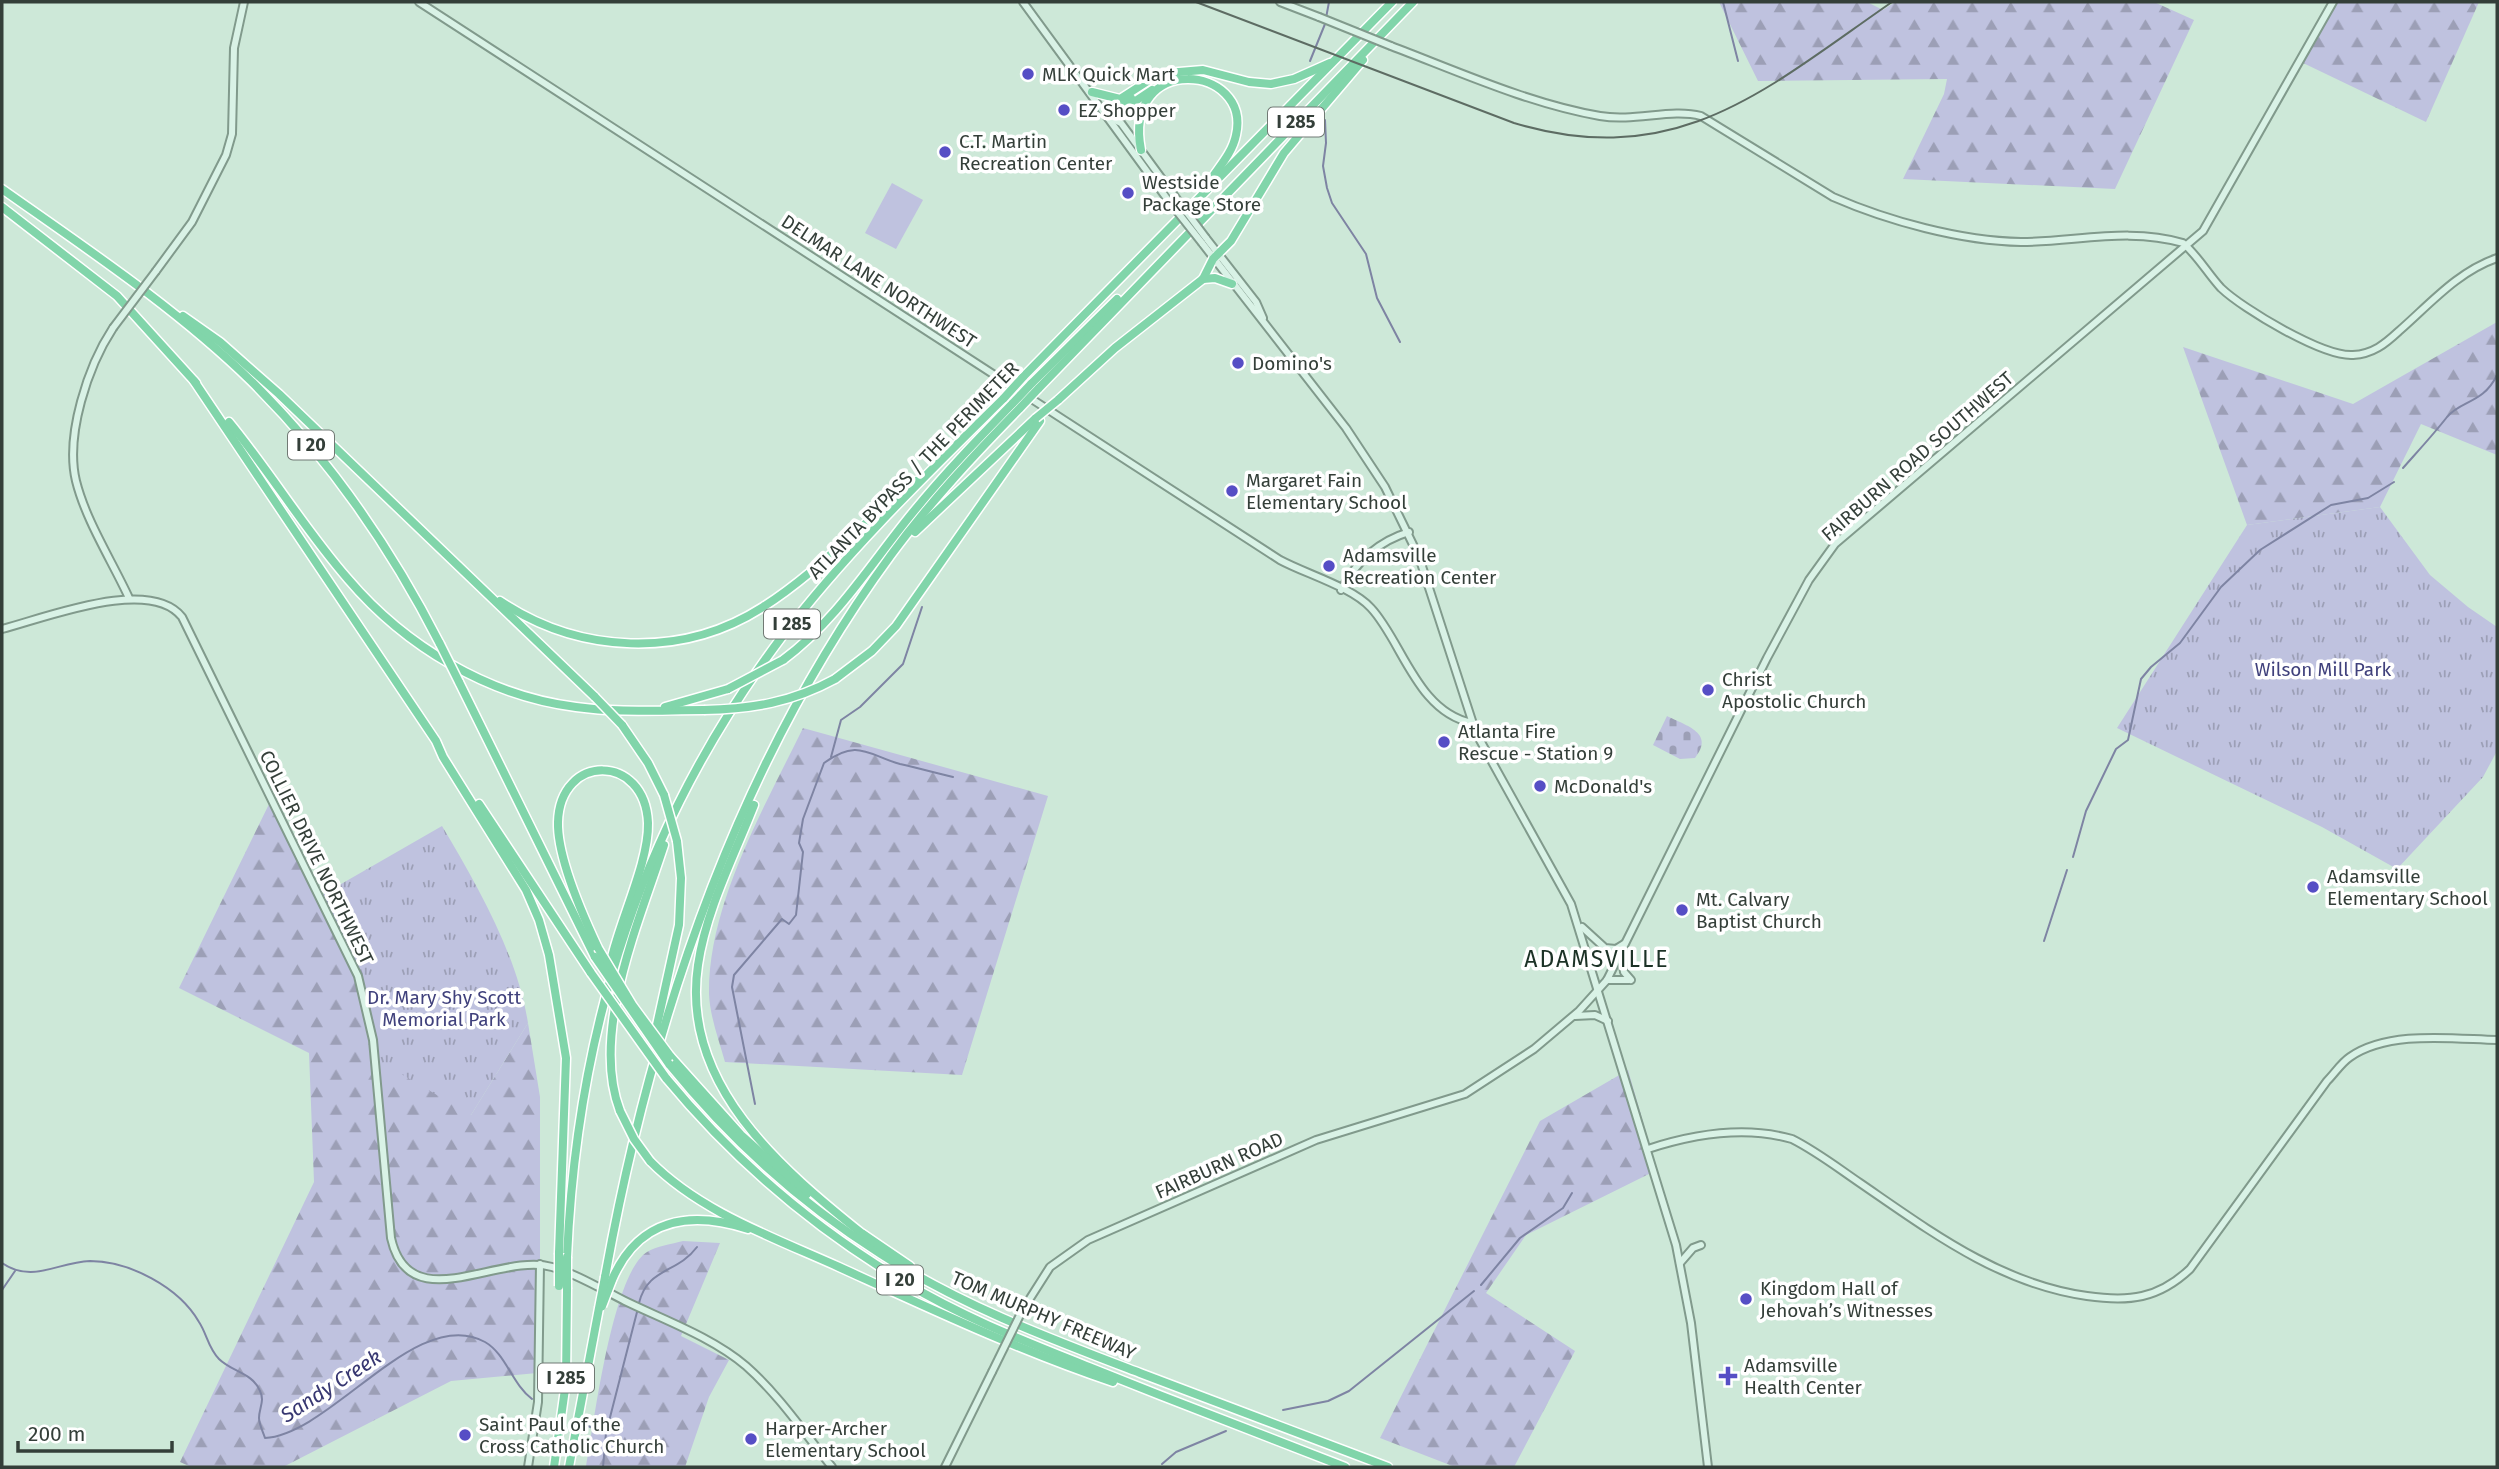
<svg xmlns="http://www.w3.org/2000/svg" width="2499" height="1469" viewBox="0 0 2499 1469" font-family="'Fira Sans',sans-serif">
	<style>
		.grass { fill: #bfc2df }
		.forest { fill: url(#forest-firs) }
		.cemetery { fill: url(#cemetery-stones) }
		.park { fill: url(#park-tufts) }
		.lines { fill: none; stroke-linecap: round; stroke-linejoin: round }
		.stream { stroke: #7e84a3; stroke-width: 2 }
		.secondary-casing { stroke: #819a8c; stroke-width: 10 }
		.highway-casing { stroke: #fff; stroke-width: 11 }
		.secondary { stroke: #d9f2e6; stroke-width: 6 }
		.highway { stroke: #81d5aa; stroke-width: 8 }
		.rail { stroke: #5d6c63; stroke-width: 2 }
		.secondary-bridge-casing { stroke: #819a8c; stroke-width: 10; stroke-linecap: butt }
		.highway-bridge-casing { stroke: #fff; stroke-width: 11; stroke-linecap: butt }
		.secondary-bridge { stroke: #d9f2e6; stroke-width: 6 }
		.highway-bridge { stroke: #81d5aa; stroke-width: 8 }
		.poi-dot { fill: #564ec5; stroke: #fff; stroke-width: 2.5 }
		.labels { text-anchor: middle; stroke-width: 7; stroke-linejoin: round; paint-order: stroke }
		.shield { fill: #fff; stroke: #717974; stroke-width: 2 }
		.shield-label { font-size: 18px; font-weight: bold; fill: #343f39 }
		.poi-label { font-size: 19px; fill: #343f39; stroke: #fff; text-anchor: start }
		.street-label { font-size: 19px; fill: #343f39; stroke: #fff }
		.park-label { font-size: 19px; fill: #40417c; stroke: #fff }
		.water-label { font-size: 21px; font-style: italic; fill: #373771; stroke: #fff }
		.quarter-label { font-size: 23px; letter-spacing: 2px; fill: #1c3226; stroke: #fff }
	</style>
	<defs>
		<pattern id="forest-firs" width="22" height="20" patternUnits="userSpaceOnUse" patternTransform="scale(1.75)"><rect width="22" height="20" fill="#bfc2df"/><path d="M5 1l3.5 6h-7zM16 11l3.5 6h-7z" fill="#9c9fb6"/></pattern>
		<pattern id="cemetery-stones" width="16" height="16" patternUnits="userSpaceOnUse" patternTransform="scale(1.75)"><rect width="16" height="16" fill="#bfc2df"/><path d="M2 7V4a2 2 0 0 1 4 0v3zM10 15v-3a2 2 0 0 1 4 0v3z" fill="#9c9fb6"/></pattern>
		<pattern id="park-tufts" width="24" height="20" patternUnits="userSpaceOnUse" patternTransform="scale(1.75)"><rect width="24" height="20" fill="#bfc2df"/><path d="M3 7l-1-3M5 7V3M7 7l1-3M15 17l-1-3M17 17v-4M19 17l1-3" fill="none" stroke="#9c9fb6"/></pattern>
	</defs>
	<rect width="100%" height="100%" fill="#cde8d8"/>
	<polygon class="grass" points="892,183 923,200 896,249 865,233"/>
	<g class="forest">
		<polygon points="1719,2 1867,2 1883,10 1895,2 2154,2 2194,20 2115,189 1903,179 1944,94 1947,79 1758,81"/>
		<polygon points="2334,2 2479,2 2426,122 2301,62"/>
		<polygon points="2497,322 2497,455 2421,424 2380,507 2247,525 2183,347 2353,404"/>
		<path d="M803,728L1048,796L962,1075L725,1062C719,1040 710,1017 709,994C708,904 764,808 803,728Z"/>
		<polygon points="272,798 322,895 471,1115 528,1023 540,1097 540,1336 537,1373 451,1381 283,1467 191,1467 180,1462 314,1182 309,1053 179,988"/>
		<polygon points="1628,1070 1657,1170 1526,1235 1486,1293 1575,1351 1514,1467 1455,1467 1380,1438 1540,1121"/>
		<path d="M683,1241L720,1243L681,1336L729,1360L709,1397L685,1467H586C594,1424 612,1274 647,1252C656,1246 672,1244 683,1241Z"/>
	</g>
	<path class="cemetery" d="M1667,716C1687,726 1715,733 1695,758L1680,759L1653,745Z"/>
	<g class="park">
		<polygon points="2380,507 2430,575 2468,607 2497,627 2497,751 2483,777 2397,869 2322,827 2117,728 2247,525"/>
		<path d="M442,826C477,885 517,954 528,1023L471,1115L374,1058L360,975L322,895Z"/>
	</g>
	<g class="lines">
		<g class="stream">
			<polyline points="1723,2 1738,61"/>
			<polyline points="1326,18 1329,2"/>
			<polyline points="1310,61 1325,24"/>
			<polyline points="1325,120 1326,143 1323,166 1327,188 1332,203 1366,254 1377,298 1400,342"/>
			<path d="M2403,468C2418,451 2433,435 2447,417C2461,400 2483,404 2497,375"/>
			<polyline points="831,757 841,720 860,707 903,664 922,607"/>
			<polyline points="2073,857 2086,811 2116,749 2128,740 2141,679 2151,667 2180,643 2221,587 2260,550 2331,505 2368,498 2394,482"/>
			<polyline points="2044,941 2067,870"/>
			<path d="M755,1104L732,987L734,975L782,919L789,924L796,915L803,852L799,843L803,819L824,763C858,738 868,755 900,764C918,768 936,773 953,777"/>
			<path d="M2,1263C33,1284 57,1262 90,1261C129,1261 179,1287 199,1322C207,1334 208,1348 219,1359C232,1372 253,1373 260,1391C265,1401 259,1408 259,1418C259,1424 263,1432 265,1438C332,1434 417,1304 485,1342C506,1354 512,1384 532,1399"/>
			<polyline points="1481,1285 1520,1238 1563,1208 1572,1193"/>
			<polyline points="2,1290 15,1271"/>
			<path d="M639,1303C648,1267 677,1274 697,1247"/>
			<polyline points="1283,1410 1328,1401 1349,1391 1474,1291"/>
			<polyline points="588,1426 605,1433"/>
			<polyline points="1162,1464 1176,1452 1226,1431"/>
			<polyline points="603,1467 606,1433 637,1312"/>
		</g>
		<g class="secondary-casing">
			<g id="secondary">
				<path d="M419,2L1280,560C1306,574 1352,587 1371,608C1402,641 1417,712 1472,723"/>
				<polyline points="1023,2 1168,200"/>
				<polyline points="1280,2 1319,17"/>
				<path d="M1391,46C1457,71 1530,104 1600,116C1635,122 1671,108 1701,116L1833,197C1888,221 1961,241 2021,242C2075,242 2130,227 2183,243C2198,256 2208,274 2221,288C2243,309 2323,357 2353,355C2373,354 2385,344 2399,331C2430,304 2457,272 2497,258"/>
				<polyline points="1111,118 1121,123 1173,194"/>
				<polyline points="1206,238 1256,302 1263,318"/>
				<polyline points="1202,243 1346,428 1385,487 1419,557 1476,733 1571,904 1676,1245 1691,1323 1708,1467"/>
				<polyline points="156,271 192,222 226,155 232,134 234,48 244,2"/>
				<path d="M113,328C88,366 65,435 76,481C86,521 112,561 129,598"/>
				<path d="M1341,590C1356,562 1379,541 1409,532"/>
				<path d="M2,629C45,618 150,576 182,617L358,976L373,1040L391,1238C409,1320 499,1252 552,1267C577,1274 601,1289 625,1301C664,1320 712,1337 746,1366C779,1395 805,1434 832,1467"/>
				<polyline points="1582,927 1605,948 1616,949 1624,944"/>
				<polyline points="1621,953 1624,972 1631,980"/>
				<polyline points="1607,980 1629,980"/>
				<polyline points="1575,1016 1595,1015 1608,1021"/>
				<path d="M1648,1149C1694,1134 1746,1126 1792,1139C1816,1151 1838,1168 1860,1183C1930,1231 2000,1284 2087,1296C2129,1302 2158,1299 2190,1269L2327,1081C2335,1073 2341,1063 2350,1057C2389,1030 2453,1039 2497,1040"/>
				<polyline points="1680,1263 1693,1248 1701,1245"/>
				<polyline points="1022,1311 1050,1267 1088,1240 1316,1140 1465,1094 1534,1049 1579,1011 1607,980 1767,658 1809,580 1835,544 2203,231 2333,2"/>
				<polyline points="528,1467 538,1402 540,1264"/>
				<polyline points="945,1467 992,1372"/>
			</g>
		</g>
		<g class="highway-casing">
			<g id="highway">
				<polyline points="1092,92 1120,99 1151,79 1167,73 1203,70 1249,82 1271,84 1294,79 1330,63"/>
				<polyline points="1128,106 1152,90"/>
				<polyline points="1109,115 1131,98"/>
				<path d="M1141,150C1122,52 1252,64 1236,135C1232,155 1216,170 1206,187"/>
				<path d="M2,189C87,249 176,308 251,381C329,458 390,546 440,644"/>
				<polyline points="2,207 117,296 196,383"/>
				<polyline points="1203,279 1215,278 1232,284"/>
				<polyline points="183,316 220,342 279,394 595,697"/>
				<polyline points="1023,377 1392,2"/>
				<polyline points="194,381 436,741 443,757 526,890 539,920 549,955 566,1058 559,1253"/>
				<polyline points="1031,384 1117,299"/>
				<polyline points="1038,389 1413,2"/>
				<polyline points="1058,400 1115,348 1203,279 1213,259 1231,241 1284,153 1363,60"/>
				<path d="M229,422C271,473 305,530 348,579C405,646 488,696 576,707C618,713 661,710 704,710"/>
				<polyline points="915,532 1036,418"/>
				<path d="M500,601C579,654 682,659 763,607C818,572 864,521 916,481"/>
				<path d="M783,660C838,619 871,563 914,511C945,473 979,438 1013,403"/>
				<polyline points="835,679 872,651 896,626 1040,421"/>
				<polyline points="459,682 595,957"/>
				<polyline points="665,707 728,689"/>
				<polyline points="622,725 648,763 664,795"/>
				<polyline points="479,804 591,973"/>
				<path d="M754,805C734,856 706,910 698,965C680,1084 781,1169 865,1236"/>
				<path d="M598,948C583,916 557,857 558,822C560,753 645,753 648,823C649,862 620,920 611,961"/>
				<polyline points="657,1038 657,1025 679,925 681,878 677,841"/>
				<polyline points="670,1056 741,1135 807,1194"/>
				<path d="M669,1064C729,1138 800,1203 881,1254C962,1306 1051,1339 1140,1373C1223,1404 1305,1436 1388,1467"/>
				<path d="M666,1078C733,1159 815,1229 906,1283C964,1318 1027,1342 1089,1367C1174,1401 1259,1434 1345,1467"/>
				<path d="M620,1111C590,1033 639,922 664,845"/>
				<path d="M650,1161C700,1212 775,1238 839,1267C929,1308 1018,1350 1113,1382"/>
				<polyline points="863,1234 910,1266"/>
				<path d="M567,1257C577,1027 642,823 781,638C847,551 927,474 1004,398"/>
				<path d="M605,1277C651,1022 736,766 891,555C930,502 974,455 1020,408"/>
				<path d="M612,1280C638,1219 689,1210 748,1229"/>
				<polyline points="554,1467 566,1382 567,1289"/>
				<polyline points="569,1467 599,1308"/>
			</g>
		</g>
		<use href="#secondary" class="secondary"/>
		<use href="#highway" class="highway"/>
		<path class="rail" d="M1196,2L1514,123C1678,172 1766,89 1892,2"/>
		<g class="secondary-bridge-casing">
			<g id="secondary-bridge">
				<polyline points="1319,17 1391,46"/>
				<polyline points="1173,194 1206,238"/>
				<polyline points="1168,200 1202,243"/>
				<polyline points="113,328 156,271"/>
				<polyline points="992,1372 1022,1311"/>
			</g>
		</g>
		<g class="highway-bridge-casing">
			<g id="highway-bridge">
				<polyline points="1004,398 1023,377"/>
				<polyline points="1013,403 1031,384"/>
				<polyline points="1020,408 1038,389"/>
				<polyline points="1036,418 1058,400"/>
				<polyline points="440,644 459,682"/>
				<polyline points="728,689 783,660"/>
				<polyline points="595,697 622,725"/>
				<path d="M704,710C752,709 793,702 835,679"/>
				<polyline points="664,795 677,841"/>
				<polyline points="598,948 633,1006 670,1056"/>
				<polyline points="595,957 669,1064"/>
				<polyline points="591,973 666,1078"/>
				<polyline points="620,1111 634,1139 650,1161"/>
				<polyline points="559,1253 559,1286"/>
				<polyline points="567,1289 567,1257"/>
				<polyline points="602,1306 612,1280"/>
				<polyline points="599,1308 605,1277"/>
			</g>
		</g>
		<use href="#secondary-bridge" class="secondary-bridge"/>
		<use href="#highway-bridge" class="highway-bridge"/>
	</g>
	<g class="poi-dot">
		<circle cx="1028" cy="74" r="7"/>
		<circle cx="1064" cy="110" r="7"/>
		<circle cx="945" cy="152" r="7"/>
		<circle cx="1128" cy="193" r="7"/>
		<circle cx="1238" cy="363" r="7"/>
		<circle cx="1232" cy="491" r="7"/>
		<circle cx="1329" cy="566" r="7"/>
		<circle cx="1708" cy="690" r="7"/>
		<circle cx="1444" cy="742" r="7"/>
		<circle cx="1540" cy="786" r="7"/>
		<circle cx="2313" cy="887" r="7"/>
		<circle cx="1682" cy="910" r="7"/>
		<circle cx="1746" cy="1299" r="7"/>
		<path d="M1724.5 1365.5h7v7h7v7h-7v7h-7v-7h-7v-7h7z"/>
		<circle cx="465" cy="1435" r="7"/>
		<circle cx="751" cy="1439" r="7"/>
	</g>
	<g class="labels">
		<g class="shield">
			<rect x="1268" y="107.5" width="56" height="29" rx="5"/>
			<rect x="288" y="430.5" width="46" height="29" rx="5"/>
			<rect x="764" y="609.5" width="56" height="29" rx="5"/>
			<rect x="877" y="1265.5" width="46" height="29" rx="5"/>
			<rect x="538" y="1363.5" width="56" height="29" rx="5"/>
		</g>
		<g class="shield-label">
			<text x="1296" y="128">I 285</text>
			<text x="311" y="451">I 20</text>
			<text x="792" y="630">I 285</text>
			<text x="900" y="1286">I 20</text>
			<text x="566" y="1384">I 285</text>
		</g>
		<g class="poi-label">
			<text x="1042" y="81">MLK Quick Mart</text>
			<text x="1078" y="117">EZ Shopper</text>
			<text x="959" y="148">C.T. Martin<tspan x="959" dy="22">Recreation Center</tspan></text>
			<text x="1142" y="189">Westside<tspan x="1142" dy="22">Package Store</tspan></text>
			<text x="1252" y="370">Domino's</text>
			<text x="1246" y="487">Margaret Fain<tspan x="1246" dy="22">Elementary School</tspan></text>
			<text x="1343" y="562">Adamsville<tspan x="1343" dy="22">Recreation Center</tspan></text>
			<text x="1722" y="686">Christ<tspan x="1722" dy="22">Apostolic Church</tspan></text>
			<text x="1458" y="738">Atlanta Fire<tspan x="1458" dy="22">Rescue - Station 9</tspan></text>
			<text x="1554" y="793">McDonald's</text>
			<text x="2327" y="883">Adamsville<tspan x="2327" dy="22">Elementary School</tspan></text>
			<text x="1696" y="906">Mt. Calvary<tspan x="1696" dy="22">Baptist Church</tspan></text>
			<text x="1760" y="1295">Kingdom Hall of<tspan x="1760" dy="22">Jehovah’s Witnesses</tspan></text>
			<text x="1744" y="1372">Adamsville<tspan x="1744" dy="22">Health Center</tspan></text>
			<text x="479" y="1431">Saint Paul of the<tspan x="479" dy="22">Cross Catholic Church</tspan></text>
			<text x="765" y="1435">Harper-Archer<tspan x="765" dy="22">Elementary School</tspan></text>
		</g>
		<g class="street-label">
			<text transform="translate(879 281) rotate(33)" y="7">DELMAR LANE NORTHWEST</text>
			<text transform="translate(1917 456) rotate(-41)" y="7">FAIRBURN ROAD SOUTHWEST</text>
			<text transform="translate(913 470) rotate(-46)" y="7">ATLANTA BYPASS / THE PERIMETER</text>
			<text transform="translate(317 857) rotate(64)" y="7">COLLIER DRIVE NORTHWEST</text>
			<text transform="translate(1219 1165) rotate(-24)" y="7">FAIRBURN ROAD</text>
			<text transform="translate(1044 1315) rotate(23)" y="7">TOM MURPHY FREEWAY</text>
		</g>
		<g class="park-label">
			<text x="2323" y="676">Wilson Mill Park</text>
			<text x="444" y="1004">Dr. Mary Shy Scott<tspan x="444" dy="22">Memorial Park</tspan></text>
		</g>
		<g class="water-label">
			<text transform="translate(331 1386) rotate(-33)" y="7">Sandy Creek</text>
		</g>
		<g class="quarter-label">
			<text x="1597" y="967">ADAMSVILLE</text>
		</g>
	</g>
	<rect width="2499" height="1469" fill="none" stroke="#343f39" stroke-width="7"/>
	<path d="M18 1441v10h154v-10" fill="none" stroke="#343f39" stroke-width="3.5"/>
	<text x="28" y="1441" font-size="21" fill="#343f39" stroke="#ffffff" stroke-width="5" paint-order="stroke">200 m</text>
</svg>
